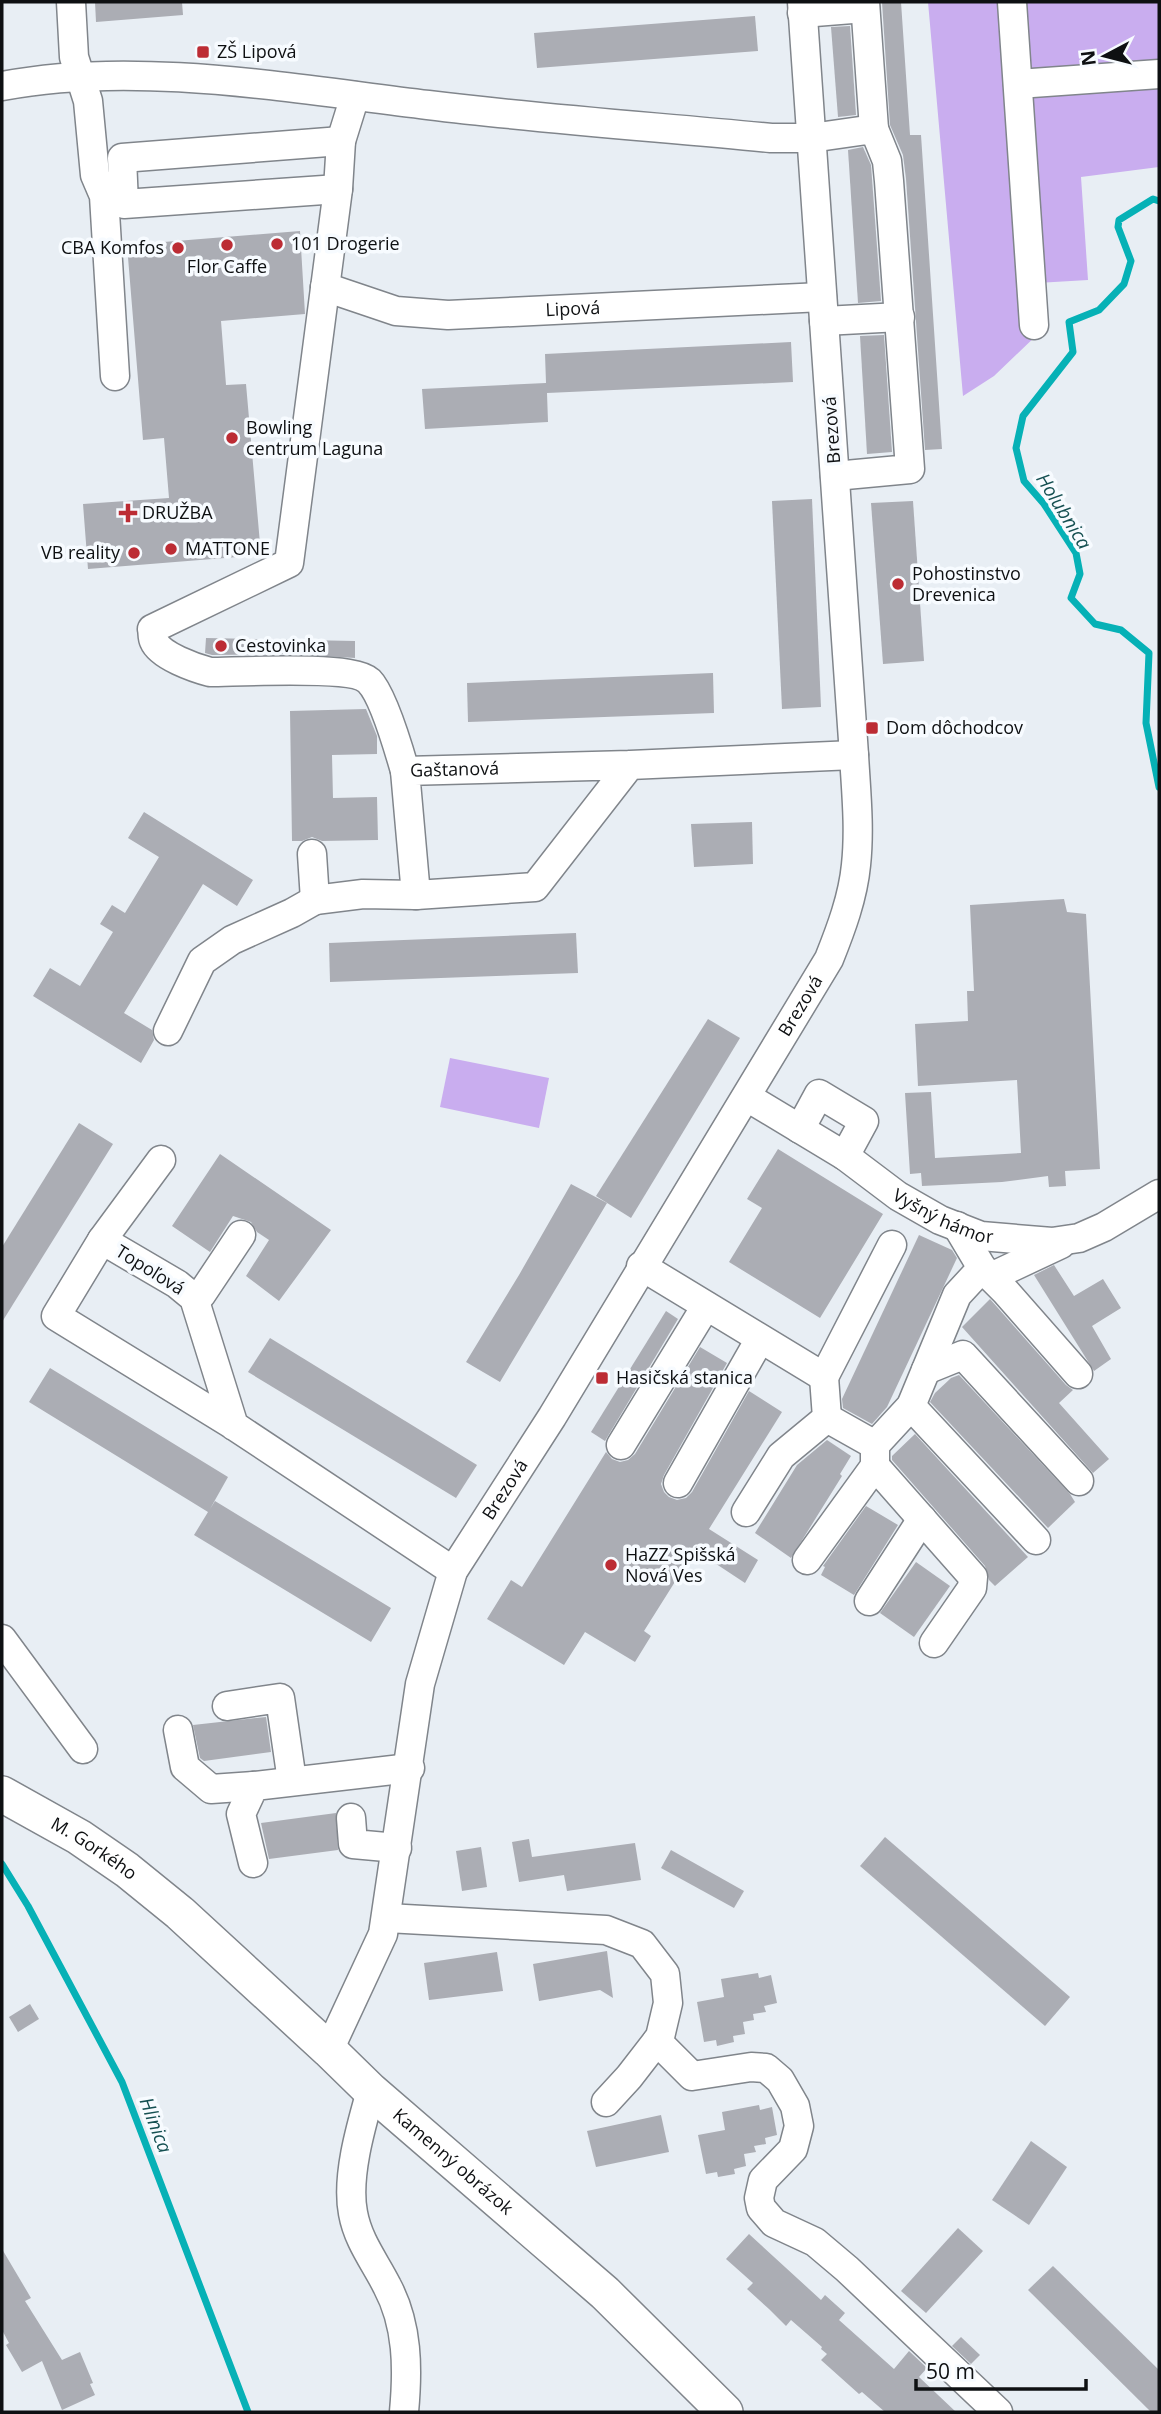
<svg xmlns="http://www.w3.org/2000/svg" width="1161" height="2414" viewBox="0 0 1161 2414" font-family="'Open Sans',sans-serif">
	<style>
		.green { fill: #c9adef }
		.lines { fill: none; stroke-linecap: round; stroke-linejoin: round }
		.stream { stroke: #06b1b6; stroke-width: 7 }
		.building { fill: #abadb4 }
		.minor-casing { stroke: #80858b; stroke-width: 31 }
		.major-casing { stroke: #80858b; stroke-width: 38 }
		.minor { stroke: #fff; stroke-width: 28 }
		.major { stroke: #fff; stroke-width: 35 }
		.poi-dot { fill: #bc2c34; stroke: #f7fbff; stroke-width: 2.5 }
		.labels { text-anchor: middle; stroke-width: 7; stroke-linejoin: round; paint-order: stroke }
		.poi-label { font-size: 18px; fill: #0e1012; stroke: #f7fbff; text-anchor: start }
		.street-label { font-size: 18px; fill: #0e1012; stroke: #f7fbff }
		.water-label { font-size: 19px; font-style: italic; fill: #155052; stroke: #f7fbff }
	</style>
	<rect width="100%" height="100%" fill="#e8eef4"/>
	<g class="green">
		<polygon points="928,2 1159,2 1159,167 1081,177 1088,280 1037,283 1040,332 994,376 963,396"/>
		<polygon points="450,1058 549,1078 539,1128 440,1107"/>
	</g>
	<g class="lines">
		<g class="stream">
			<polyline points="1159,201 1153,199 1119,220 1118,227 1131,261 1124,284 1099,310 1069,322 1073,352 1023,416 1016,448 1024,481 1044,504 1076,553 1080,574 1071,598 1095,624 1121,630 1149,653 1146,723 1159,787"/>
			<polyline points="2,1864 28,1906 122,2082 248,2412"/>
		</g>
	</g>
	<g class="building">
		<polygon points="95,2 182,2 183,15 96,22"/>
		<polygon points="882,2 901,2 910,135 921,135 942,449 925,450 906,179 903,155 890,125"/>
		<polygon points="755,16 758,51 537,68 534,33"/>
		<polygon points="850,26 856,115 838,117 831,27"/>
		<polygon points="863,147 871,165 881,301 858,303 848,150"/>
		<polygon points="300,231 305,314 221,321 226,385 246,384 261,555 88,569 83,504 169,498 164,438 143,440 127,245"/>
		<polygon points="884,335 892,452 867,454 860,336"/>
		<polygon points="791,342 793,382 547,393 548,422 425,429 422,389 546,383 545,354"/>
		<polygon points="812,499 821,707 782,709 772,501"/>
		<polygon points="913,501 924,661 883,664 871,503"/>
		<polygon points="206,638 355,641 355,658 294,654 212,655 205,653"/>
		<polygon points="713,673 714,713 468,722 467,683"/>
		<polygon points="366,709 377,736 377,754 332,755 333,798 377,797 378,840 322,841 312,837 302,841 292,841 290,711"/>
		<polygon points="144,812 253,880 237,906 203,884 124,1013 152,1030 154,1040 141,1063 33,996 50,968 80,986 113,932 100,924 112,905 125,913 159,857 128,838"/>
		<polygon points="752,822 753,864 694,867 691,824"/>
		<polygon points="1064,899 1067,912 1086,914 1100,1169 1065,1171 1066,1186 1049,1187 1048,1176 1002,1182 922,1186 921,1173 910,1174 905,1093 931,1092 935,1158 1021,1153 1017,1080 918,1086 915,1024 968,1021 967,991 974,991 970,905"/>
		<polygon points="576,933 578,973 330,982 329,943"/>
		<polygon points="708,1019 740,1038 631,1218 596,1196"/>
		<polygon points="79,1123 113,1144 2,1322 2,1247"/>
		<polygon points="778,1149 883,1214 820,1318 729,1262 762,1208 747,1199"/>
		<polygon points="220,1154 331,1230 279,1301 246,1276 269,1240 257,1232 251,1222 233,1216 210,1252 172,1226"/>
		<polygon points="571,1184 607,1203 500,1382 466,1362 519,1275"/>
		<polygon points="919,1235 952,1250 957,1258 887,1407 872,1424 843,1408 842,1399"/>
		<polygon points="1054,1265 1074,1296 1103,1279 1121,1308 1092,1326 1111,1359 1094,1371 1034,1275"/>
		<polygon points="990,1299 1066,1385 1073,1390 1059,1403 1109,1459 1093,1473 962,1327"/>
		<polygon points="666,1311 678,1319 605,1441 591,1432"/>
		<polygon points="270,1338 477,1465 456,1498 248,1372"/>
		<polygon points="700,1347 727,1363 664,1475 661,1484 664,1492 669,1497 677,1500 686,1498 692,1492 749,1391 782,1412 709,1529 758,1560 745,1583 695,1550 644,1631 651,1636 635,1662 585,1632 564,1665 487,1619 511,1580 522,1587 606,1452 612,1459 620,1462 628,1460 635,1454"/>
		<polygon points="50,1368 228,1477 210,1509 215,1501 391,1608 371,1642 194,1535 208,1512 29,1402"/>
		<polygon points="959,1375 1070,1494 1075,1502 1048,1528 930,1402 935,1393 951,1378"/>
		<polygon points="915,1434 1028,1557 995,1586 989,1580 985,1566 892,1460 892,1456"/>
		<polygon points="827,1440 851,1456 840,1474 842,1476 791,1558 755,1533 797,1465"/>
		<polygon points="866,1506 898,1525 854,1595 821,1575 825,1567 823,1566"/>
		<polygon points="916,1562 950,1586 914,1637 880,1613"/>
		<polygon points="266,1717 271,1752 204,1761 200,1758 193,1725"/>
		<polygon points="336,1813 338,1850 269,1859 261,1823"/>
		<polygon points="885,1837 1070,1997 1045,2026 860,1866"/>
		<polygon points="529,1839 532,1857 635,1843 641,1880 567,1891 564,1875 519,1882 512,1842"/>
		<polygon points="481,1847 487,1887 462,1891 456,1851"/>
		<polygon points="671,1850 744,1891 734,1908 661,1868"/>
		<polygon points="607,1951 613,1998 600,1990 539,2001 533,1964"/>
		<polygon points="497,1952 503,1991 429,2000 424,1963"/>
		<polygon points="758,1973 759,1978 771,1975 777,2003 764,2006 766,2012 753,2014 754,2020 743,2022 745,2034 733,2036 734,2042 717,2046 716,2040 704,2042 697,2002 724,1997 721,1979"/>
		<polygon points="30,2004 39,2019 18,2032 9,2017"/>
		<polygon points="759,2105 760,2110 772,2107 777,2135 765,2138 766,2144 754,2146 756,2152 744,2154 746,2166 734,2169 735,2174 718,2177 717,2172 706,2174 698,2135 725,2130 722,2112"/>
		<polygon points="661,2115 669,2152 596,2167 587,2131"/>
		<polygon points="1031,2141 1067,2167 1029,2225 992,2200"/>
		<polygon points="958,2228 983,2251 926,2313 901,2291"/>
		<polygon points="749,2234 821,2300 825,2295 845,2313 839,2320 894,2369 909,2351 927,2368 919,2377 956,2412 885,2412 862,2392 859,2394 821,2360 827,2354 821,2349 822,2347 791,2320 786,2326 769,2309 747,2289 753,2283 726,2259"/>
		<polygon points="2,2249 31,2298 25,2301 62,2360 80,2352 93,2383 90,2384 95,2395 62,2410 42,2361 22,2372 6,2345 9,2343 2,2330"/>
		<polygon points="1053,2266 1159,2370 1159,2412 1151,2412 1028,2290"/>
		<polygon points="961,2337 980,2355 971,2364 952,2346"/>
	</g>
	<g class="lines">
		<g class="minor-casing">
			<g id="minor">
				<polyline points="71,2 74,57 88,101 95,175 104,196 115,376"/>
				<polyline points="865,2 874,129"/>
				<polyline points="1012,2 1034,325"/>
				<polyline points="802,13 865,8"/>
				<polyline points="1018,84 1159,74"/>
				<path d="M2,86C137,60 293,89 428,105C542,119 657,127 771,138H811L874,129L887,161L889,181L910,469L835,476"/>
				<path d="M355,96L341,141L338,189L289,563L152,629C153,633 152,637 154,641C160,656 195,668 210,672C237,672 353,665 369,681C383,695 399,750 405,771"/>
				<polyline points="338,189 124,204 122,158 341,141"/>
				<path id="s1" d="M325,287L396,311L448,315L822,297"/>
				<polyline points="824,321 900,317"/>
				<path id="s2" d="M630,765L535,887L416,895L405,771L630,765L854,755"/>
				<polyline points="312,854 315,900 363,894 416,895"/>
				<polyline points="168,1031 202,961 232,940 292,913 315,900"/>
				<path id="s3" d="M747,1097L845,1156L898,1196L940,1220L981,1236L1052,1242L1079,1238L1104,1227L1159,1194"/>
				<polyline points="800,1129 819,1094 864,1121 845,1156"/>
				<polyline points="102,1240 161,1160"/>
				<polyline points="641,1266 824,1377 892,1245"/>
				<polyline points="982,1268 1005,1291 1078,1374"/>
				<polyline points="991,1277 1061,1244"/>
				<polyline points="194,1298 201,1295 241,1235"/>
				<polyline points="926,1370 963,1355 1079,1481"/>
				<polyline points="911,1406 1036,1540"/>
				<polyline points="827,1418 875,1445"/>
				<polyline points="234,1426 194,1298 177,1284 102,1240 56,1316 230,1423 453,1571"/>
				<polyline points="621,1445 706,1306"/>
				<polyline points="875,1466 973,1577 972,1588 934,1643"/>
				<polyline points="678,1483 760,1339"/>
				<polyline points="746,1512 781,1456 827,1418 824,1377"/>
				<polyline points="807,1560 875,1466 875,1445 911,1406 957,1295 982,1268 957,1226"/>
				<polyline points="869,1601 922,1519"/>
				<polyline points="2,1639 83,1749"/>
				<polyline points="227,1706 280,1698 292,1781"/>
				<polyline points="178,1730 185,1767 211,1789 254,1786"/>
				<polyline points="351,1818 353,1844 397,1848"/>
				<polyline points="253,1863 241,1814 254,1786 410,1768"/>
				<polyline points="387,1918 606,1930 642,1944 665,1974 668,2003 660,2037 629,2077 606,2102"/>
				<polyline points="657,2041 692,2076 751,2067 766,2068 780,2080 795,2106 799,2126 793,2149 763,2180 759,2198 761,2208 774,2223 815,2242 847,2269 998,2412"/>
				<path id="s4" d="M329,2050L383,1934L420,1684L453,1571L552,1417L829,959C841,929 853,897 856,865C860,828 856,791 854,755L802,2"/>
				<path d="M371,2091C361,2126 346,2177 353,2213C358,2241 375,2262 387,2286C408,2325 408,2369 404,2412"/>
			</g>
		</g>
		<g class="major-casing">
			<g id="major">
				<path id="s5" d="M2,1794L79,1837L127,1870L180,1913L329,2050L371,2091L605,2293L725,2412"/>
			</g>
		</g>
		<use href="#minor" class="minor"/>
		<use href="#major" class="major"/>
	</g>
	<g class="poi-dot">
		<rect x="196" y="45" width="14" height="14" rx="3.5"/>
		<circle cx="277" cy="244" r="7"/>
		<circle cx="227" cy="245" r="7"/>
		<circle cx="178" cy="248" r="7"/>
		<circle cx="232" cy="438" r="7"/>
		<path d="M124.5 502.5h7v7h7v7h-7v7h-7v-7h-7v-7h7z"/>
		<circle cx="171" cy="549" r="7"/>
		<circle cx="134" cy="553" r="7"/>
		<circle cx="898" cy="584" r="7"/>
		<circle cx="221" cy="646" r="7"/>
		<rect x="865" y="721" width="14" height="14" rx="3.5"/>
		<rect x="595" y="1371" width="14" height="14" rx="3.5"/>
		<circle cx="611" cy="1565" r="7"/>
	</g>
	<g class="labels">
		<g class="poi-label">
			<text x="217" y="58">ZŠ Lipová</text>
			<text x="291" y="250">101 Drogerie</text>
			<text x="164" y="254" text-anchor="end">CBA Komfos</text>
			<text x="227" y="273" text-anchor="middle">Flor Caffe</text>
			<text x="246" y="434">Bowling<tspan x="246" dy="21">centrum Laguna</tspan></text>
			<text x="142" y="519">DRUŽBA</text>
			<text x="185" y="555">MATTONE</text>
			<text x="120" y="559" text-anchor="end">VB reality</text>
			<text x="912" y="580">Pohostinstvo<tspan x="912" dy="21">Drevenica</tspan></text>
			<text x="235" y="652">Cestovinka</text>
			<text x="886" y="734">Dom dôchodcov</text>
			<text x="616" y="1384">Hasičská stanica</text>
			<text x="625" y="1561">HaZZ Spišská<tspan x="625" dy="21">Nová Ves</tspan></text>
		</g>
		<g class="street-label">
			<text dy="6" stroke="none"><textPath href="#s1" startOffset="252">Lipová</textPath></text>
			<text transform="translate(832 430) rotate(-94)" y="6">Brezová</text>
			<text dy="6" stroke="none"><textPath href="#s2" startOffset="448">Gaštanová</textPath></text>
			<text dy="6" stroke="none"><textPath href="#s4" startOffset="1162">Brezová</textPath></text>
			<text dy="6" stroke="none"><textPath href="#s3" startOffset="231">Vyšný hámor</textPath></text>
			<text transform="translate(150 1270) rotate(32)" y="6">Topoľová</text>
			<text dy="6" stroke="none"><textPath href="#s4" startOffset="595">Brezová</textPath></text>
			<text dy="6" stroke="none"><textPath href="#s5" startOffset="107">M. Gorkého</textPath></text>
			<text dy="6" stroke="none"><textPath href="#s5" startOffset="584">Kamenný obrázok</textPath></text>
		</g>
		<g class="water-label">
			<text transform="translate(1064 511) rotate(58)" y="7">Holubnica</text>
			<text transform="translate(156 2125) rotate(69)" y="7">Hlinica</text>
		</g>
	</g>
	<rect width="1161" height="2414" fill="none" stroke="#0e1012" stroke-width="7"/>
	<g transform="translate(1105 56) rotate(263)" stroke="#f7fbff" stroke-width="5" paint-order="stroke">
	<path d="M0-5L12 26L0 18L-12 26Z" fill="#0e1012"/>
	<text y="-10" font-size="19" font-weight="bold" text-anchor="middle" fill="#0e1012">N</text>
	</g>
	<path d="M916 2379v10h170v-10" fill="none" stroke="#0e1012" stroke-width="3.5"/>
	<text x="926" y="2379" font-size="21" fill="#0e1012" stroke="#f7fbff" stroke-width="5" paint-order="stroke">50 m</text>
</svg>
